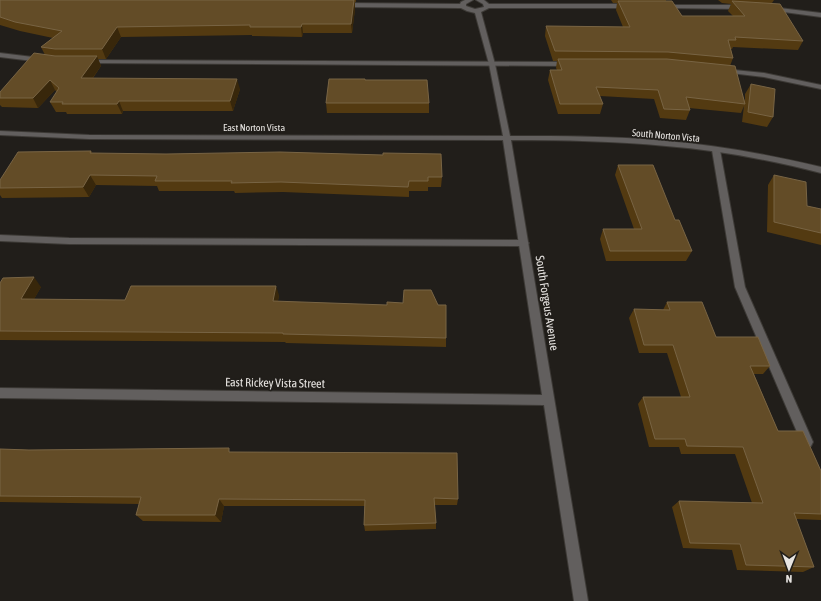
<svg xmlns="http://www.w3.org/2000/svg" width="821" height="601" viewBox="0 0 821 601" font-family="'Asap Condensed',sans-serif">
	<style>
		.lines { fill: none; stroke-linecap: round; stroke-linejoin: round }
		.service-casing { stroke: #3d3a36; stroke-width: 2 }
		.minor-casing { stroke: #3d3a36; stroke-width: 2 }
		.service { fill: #625f5e; fill-rule: evenodd }
		.minor { fill: #625f5e; fill-rule: evenodd }
		.wall { fill: #533a11 }
		.shaded-wall { fill: #38270b }
		.building { fill: #634c27; stroke: #786444 }
		.labels { text-anchor: middle; stroke-width: 3.5; stroke-linejoin: round; paint-order: stroke }
		.far-street-label { font-size: 10px; fill: #e7e4e1; stroke: #211e1a }
		.street-label { font-size: 12px; fill: #e7e4e1; stroke: #211e1a }
	</style>
	<rect width="100%" height="100%" fill="#211e1a"/>
	<g class="lines">
		<g class="service-casing">
			<g id="service">
				<polygon points="0,53 41,58 44,60 41,62 0,57"/>
				<polygon points="87,60 569,62 572,64 569,66 85,63 84,62"/>
				<polygon points="724,69 764,73 821,85 821,89 764,77 722,72 722,70"/>
				<polygon points="713,148 716,148 720,150 745,287 813,442 811,446 807,448 803,446 735,287 712,150"/>
				<polygon points="0,235 69,238 524,240 529,243 524,246 69,244 0,241"/>
			</g>
		</g>
		<g class="minor-casing">
			<g id="minor">
				<path d="M465,0H473L466,4V6L475,9L484,7L483,4L476,0H484L489,4H629L632,6L629,8H489L481,12L495,64L510,136C562,136 614,136 665,141C718,145 770,155 821,167V173C770,160 718,150 666,146C615,141 563,140 511,140L588,601H574L544,405L0,398V388L542,395L503,140L89,139L0,135V131L89,135L503,136L489,64L475,13L467,11L461,8L343,7L340,5L343,3L460,4L461,2Z"/>
				<polygon points="661,5 743,5 746,7 743,9 663,8 660,6"/>
				<polygon points="771,7 821,13 821,17 769,10 768,9"/>
			</g>
		</g>
		<use href="#service" class="service"/>
		<use href="#minor" class="minor"/>
	</g>
	<g class="wall">
		<polygon points="0,0 356,0 356,2 355,2 355,9 352,33 303,33 302,37 252,36 252,35 121,37 106,59 98,59 101,66 93,78 240,89 233,111 123,111 122,114 67,114 66,112 56,112 50,102 57,92 55,90 38,108 2,107 0,105 0,92 45,55 41,47 53,38 20,31 0,25"/>
		<polygon points="611,0 666,0 666,1 682,16 733,16 728,11 731,4 722,3 718,0 774,0 772,3 803,41 798,50 733,47 732,49 731,49 733,58 730,66 745,101 745,94 751,84 773,117 767,127 742,122 744,106 741,113 689,108 690,110 686,120 660,118 654,99 600,96 603,104 600,114 558,114 548,80 550,70 557,70 556,68 557,61 553,61 545,36 546,26 623,27 616,10 617,3 613,3"/>
		<polygon points="365,80 429,103 429,113 327,113 326,103"/>
		<polygon points="91,151 92,153 442,177 441,187 428,187 428,191 409,191 409,197 283,192 235,193 234,191 159,191 157,186 96,185 89,197 2,198 0,195 0,180"/>
		<polygon points="618,165 675,220 692,251 686,261 606,261 600,239 603,229 634,229 615,175"/>
		<polygon points="774,175 807,206 821,209 821,245 767,232 768,185"/>
		<polygon points="0,283 41,287 34,299 125,300 279,295 278,301 446,338 446,347 286,343 285,342 0,340"/>
		<polygon points="667,302 716,337 770,366 763,374 754,374 778,431 821,471 821,520 796,519 814,567 803,572 737,570 732,550 683,548 672,507 679,501 752,503 735,454 681,454 679,447 649,447 638,404 643,397 681,397 667,353 639,353 629,318 634,309 663,310"/>
		<polygon points="0,449 29,450 232,452 458,499 457,505 435,505 436,523 436,529 365,531 364,525 365,506 224,506 221,522 143,521 136,515 139,504 0,502"/>
	</g>
	<g class="shaded-wall">
		<polygon points="354,0 355,9 352,33 351,24"/>
		<polygon points="302,24 303,33 302,37 301,27"/>
		<polygon points="117,27 121,37 106,59 102,49"/>
		<polygon points="97,56 101,66 86,87 81,78"/>
		<polygon points="237,79 240,89 233,111 230,101"/>
		<polygon points="50,80 55,90 38,108 33,98"/>
		<polygon points="119,101 123,111 122,114 117,104"/>
		<polygon points="90,175 96,185 89,197 83,187"/>
		<polygon points="34,277 41,287 29,308 21,299"/>
		<polygon points="276,286 279,295 276,311 273,301"/>
		<polygon points="219,499 224,506 221,522 215,515"/>
	</g>
	<g class="building">
		<polygon points="0,0 354,0 351,24 302,24 301,27 250,27 250,25 117,27 102,49 55,49 41,47 62,31 15,22 0,17"/>
		<polygon points="618,1 672,1 682,16 745,16 732,1 780,4 803,41 735,37 736,40 728,40 733,58 668,52 555,51 546,26 630,27"/>
		<polygon points="34,53 55,56 97,56 81,78 237,79 230,101 119,101 117,104 62,104 63,102 50,102 59,88 50,80 33,98 0,98 0,92"/>
		<polygon points="558,59 667,59 735,66 745,104 686,97 690,110 664,109 658,90 596,87 603,104 560,104 550,70 562,70"/>
		<polygon points="329,79 365,79 365,80 427,80 429,103 326,103"/>
		<polygon points="751,84 775,89 773,117 748,112"/>
		<polygon points="91,151 90,153 166,154 280,152 383,155 383,153 441,154 442,177 428,177 428,181 409,181 408,187 281,182 231,183 232,181 155,181 157,176 90,175 83,187 0,188 0,180 18,152"/>
		<polygon points="618,165 653,165 675,220 679,220 692,251 610,251 603,229 642,229"/>
		<polygon points="774,175 806,182 807,206 821,209 821,233 774,222"/>
		<polygon points="34,277 21,299 125,300 131,286 276,286 273,301 387,305 387,302 403,303 404,290 431,290 438,305 446,305 446,338 283,334 283,333 0,331 0,283 3,278"/>
		<polygon points="667,302 702,302 716,337 758,337 770,366 750,366 778,431 803,431 821,471 821,514 794,513 814,567 746,565 740,544 690,543 679,501 763,503 743,447 687,446 685,439 655,439 643,397 690,397 673,345 644,345 634,309 670,310"/>
		<polygon points="229,448 229,452 457,453 458,499 434,498 436,523 364,525 365,500 219,499 215,515 136,515 141,497 0,496 0,449 29,450"/>
	</g>
	<g class="labels">
		<g class="far-street-label">
			<text x="254" y="131">East Norton Vista</text>
			<text transform="translate(666 135) rotate(5)" y="4">South Norton Vista</text>
		</g>
		<g class="street-label">
			<text transform="translate(547 303) rotate(81)" y="4">South Forgeus Avenue</text>
			<text transform="translate(275 383) rotate(1)" y="4">East Rickey Vista Street</text>
		</g>
	</g>
	<g transform="translate(789 569) rotate(181)" stroke="#211e1a" stroke-width="3" paint-order="stroke">
	<path d="M0-3L7 15L0 10L-7 15Z" fill="#e7e4e1"/>
	<text y="-6" font-size="11" font-weight="bold" text-anchor="middle" fill="#e7e4e1">N</text>
	</g>
</svg>
